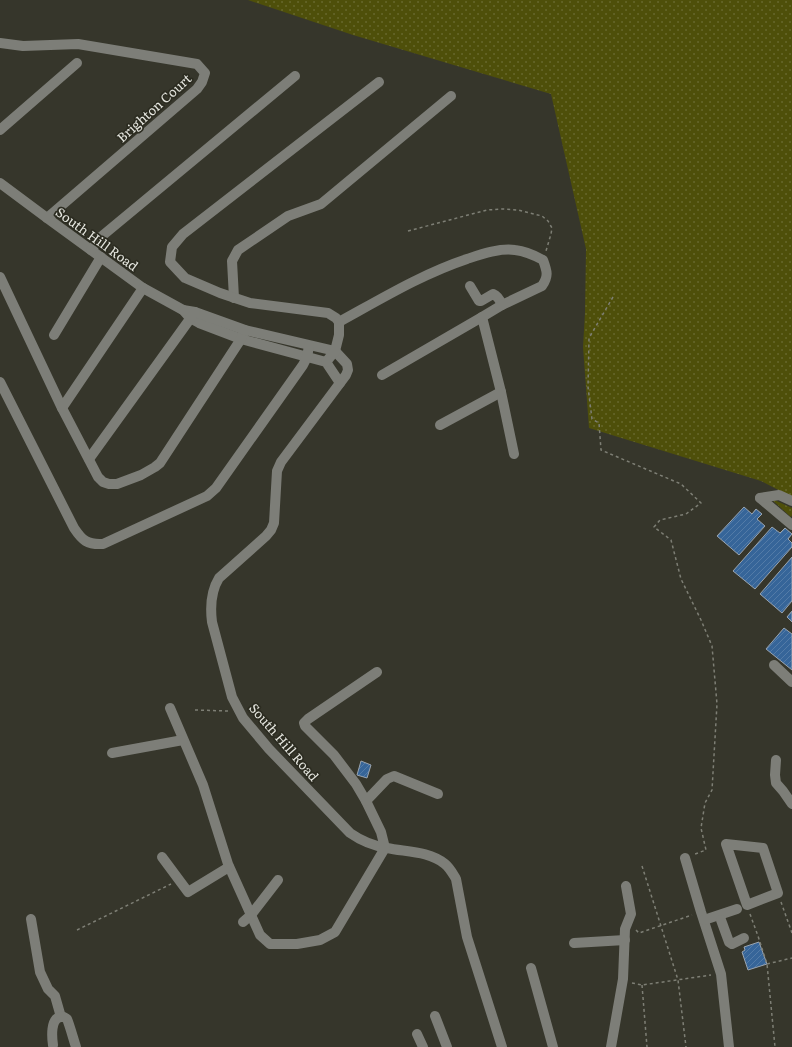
<svg xmlns="http://www.w3.org/2000/svg" width="792" height="1047" viewBox="0 0 792 1047" font-family="Literata,serif">
	<style>
		.grass { fill: url(#grass-dots) }
		.building { fill: url(#building-hatch); stroke: #9aa4af }
		.lines { fill: none; stroke-linecap: round; stroke-linejoin: round }
		.path { stroke: #7e7f75; stroke-width: 1.5; stroke-dasharray: 3 3; stroke-linecap: butt }
		.minor { stroke: #7d7e78; stroke-width: 10 }
		.labels { text-anchor: middle; stroke-width: 3.5; stroke-linejoin: round; paint-order: stroke }
		.street-label { font-size: 13px; fill: #e5e6df; stroke: #2c2c21 }
	</style>
	<defs>
		<pattern id="grass-dots" width="8" height="8" patternUnits="userSpaceOnUse"><rect width="8" height="8" fill="#4e4f0a"/><path d="M2 2h.1M6 6h.1" fill="none" stroke="#67682d" stroke-width="1.8" stroke-linecap="round"/></pattern>
		<pattern id="building-hatch" width="6" height="6" patternUnits="userSpaceOnUse"><rect width="6" height="6" fill="#366599"/><path d="M-1 1l2-2M0 6l6-6M5 7l2-2" fill="none" stroke="#537ba7"/></pattern>
	</defs>
	<rect width="100%" height="100%" fill="#36362b"/>
	<g class="grass">
		<polygon points="248,0 792,0 792,497 761,481 589,428 583,347 585,313 586,249 551,94 353,35"/>
		<polygon points="770,498 792,508 792,515 791,517"/>
	</g>
	<g class="building">
		<polygon points="744,507 752,514 756,509 762,514 757,519 765,526 739,555 717,536"/>
		<polygon points="772,527 780,533 785,528 792,534 788,539 792,543 792,547 755,589 733,571"/>
		<polygon points="792,557 792,601 782,613 760,594"/>
		<polygon points="792,611 792,622 787,617"/>
		<polygon points="784,628 792,634 792,670 766,649"/>
		<polygon points="361,761 371,765 367,778 357,775"/>
		<polygon points="759,942 767,964 748,970 742,952 745,950 744,947"/>
	</g>
	<g class="lines">
		<g class="path">
			<polyline points="408,231 487,210 503,209 518,210 542,216 548,221 552,228 551,234 546,251"/>
			<polyline points="613,297 589,338 588,387 592,419 599,423 601,450 681,484 701,503 686,514 660,520 654,527 671,540 681,579 701,620 712,646 717,704 712,790 705,803 701,828 706,850 695,854"/>
			<polyline points="195,710 228,711"/>
			<polyline points="642,866 678,980 686,1047"/>
			<polyline points="781,902 792,933"/>
			<polyline points="750,914 758,936 767,964 775,1047"/>
			<polyline points="77,930 171,884"/>
			<polyline points="636,930 639,933 692,915"/>
			<polyline points="767,964 792,958"/>
			<polyline points="632,983 642,985 711,975"/>
			<polyline points="642,985 647,1047"/>
		</g>
		<g class="minor">
			<polyline points="0,43 23,46 78,44 197,64 205,73 202,82 197,89 47,218"/>
			<polyline points="0,130 77,63"/>
			<polyline points="0,183 47,218 143,288 183,310 190,318 199,323 241,339 326,362 340,383"/>
			<polyline points="91,250 102,236 295,76"/>
			<polyline points="0,277 62,408 98,477 103,482 109,484 117,484 141,475 155,467 160,463 241,339 245,330"/>
			<path d="M470,286L479,301H481L493,294C498,296 500,300 502,305"/>
			<polyline points="234,298 232,261 238,250 288,216 321,204 451,96"/>
			<path d="M183,310L195,312L245,330L335,351L347,364L348,370L346,375L281,462L277,471L274,523L271,530L266,536L219,578C211,591 210,606 212,622L232,697L243,718L269,749L350,833C360,840 374,846 387,848C406,852 429,851 445,864C450,868 453,874 456,879L467,937L502,1047"/>
			<polyline points="482,317 501,392 514,454"/>
			<polyline points="339,322 336,318 328,313 250,303 220,293 185,278 170,262 172,247 183,234 379,82"/>
			<polyline points="54,335 101,257"/>
			<path d="M326,362L335,351L339,335V322C381,299 422,274 467,259C482,254 499,248 515,250C525,251 534,255 543,260C547,271 549,276 542,286L502,305L482,317L382,375"/>
			<path d="M0,382L74,528C82,540 87,545 103,544L207,496L216,488L303,365L307,357L309,346"/>
			<polyline points="62,408 143,288"/>
			<polyline points="440,425 501,392"/>
			<polyline points="89,459 195,312"/>
			<polyline points="760,498 792,525"/>
			<polyline points="760,498 779,495 792,501"/>
			<polyline points="774,665 792,682"/>
			<polyline points="170,708 203,785 228,864 260,935 270,944 297,944 320,940 335,932 385,848 381,832 366,801 356,784 334,755 305,726 304,723 308,719 377,672"/>
			<polyline points="112,753 183,740"/>
			<polyline points="776,760 775,775 776,783 783,791 792,804"/>
			<polyline points="366,801 387,779 394,776 438,794"/>
			<polygon points="726,844 763,848 778,893 747,905"/>
			<polyline points="162,857 188,892 229,867"/>
			<polyline points="685,858 701,912 721,974 729,1047"/>
			<polyline points="31,919 40,972 48,989 55,996 61,1017"/>
			<polyline points="704,920 737,909"/>
			<polyline points="721,920 729,942 732,944 744,938"/>
			<polyline points="243,922 251,915 278,880"/>
			<polyline points="574,943 625,940"/>
			<polyline points="531,968 553,1047"/>
			<polyline points="435,1016 447,1047"/>
			<polyline points="417,1034 423,1047"/>
			<path d="M53,1045C52,1038 50,1018 61,1017C64,1016 65,1018 67,1019C69,1023 74,1041 76,1047"/>
			<polyline points="611,1047 623,979 625,929 631,914 626,886"/>
		</g>
	</g>
	<g class="labels">
		<g class="street-label">
			<text transform="translate(154 108) rotate(-42)" y="5">Brighton Court</text>
			<text transform="translate(97 239) rotate(36)" y="5">South Hill Road</text>
			<text transform="translate(284 742) rotate(49)" y="5">South Hill Road</text>
		</g>
	</g>
</svg>
